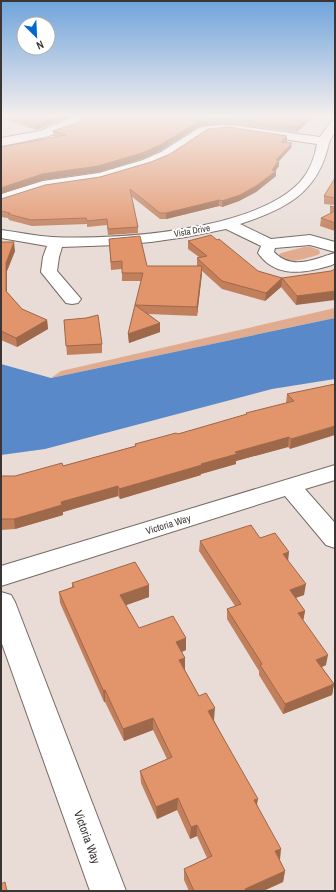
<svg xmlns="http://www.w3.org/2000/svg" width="336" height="892" viewBox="0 0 336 892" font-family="'Archivo Narrow',sans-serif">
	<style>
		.green { fill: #e1ab90 }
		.water { fill: #5a89c9 }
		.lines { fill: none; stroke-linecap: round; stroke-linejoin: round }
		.minor-casing { stroke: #756a65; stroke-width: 2 }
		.minor { fill: #fff; fill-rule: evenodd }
		.wall { fill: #c27f5c }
		.shaded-wall { fill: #9e684b }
		.building { fill: #e2946b; stroke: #9e684b }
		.labels { text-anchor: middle; stroke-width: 3.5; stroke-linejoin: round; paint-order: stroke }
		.far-street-label { font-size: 9px; fill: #3b3634; stroke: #fff }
		.street-label { font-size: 10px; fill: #3b3634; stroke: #fff }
		.near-street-label { font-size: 12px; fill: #3b3634; stroke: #fff }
	</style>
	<rect width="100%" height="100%" fill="#e9dcd6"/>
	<g class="green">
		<path d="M304,247H311L319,250L320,253L318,255C305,258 288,266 278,256L281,253Z"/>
		<polygon points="335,308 335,318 51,378 61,371"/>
	</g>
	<polygon class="water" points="335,318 335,379 272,389 45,449 1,455 1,364 51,378"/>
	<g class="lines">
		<g class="minor-casing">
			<g id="minor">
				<path d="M76,116H89C77,133 22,142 1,146V138L40,131Z"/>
				<path d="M335,120C335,123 336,128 335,132C333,136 330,139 329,143C318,193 286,209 240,224L271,239L310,235L335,242V252L310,245L275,248L274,252C292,271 314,259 335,253V263L332,265C306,273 276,279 258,253L261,246L226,229L186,237L151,242L117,245L62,247L59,257L57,271L81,299L78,303L72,304L66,303L41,272L43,257L47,246L1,238V230C18,232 35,236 52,237C116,240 254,231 300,182C309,172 315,157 317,144L229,131L207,133L169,158L151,166L100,181L45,189L1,203V194L43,181L99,173L143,160L161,152L199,128C220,122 240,126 261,129C281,132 300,134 320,137L331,121Z"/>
				<polygon points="335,465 335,480 305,489 335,523 335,548 326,545 285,496 1,586 1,566"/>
				<polygon points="1,592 11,595 15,602 126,891 90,891 1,641"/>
			</g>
		</g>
		<use href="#minor" class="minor"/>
	</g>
	<g class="wall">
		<polygon points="1,116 72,116 36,130 1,118"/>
		<polygon points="86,116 314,116 297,132 230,124 207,125 198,127 160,151 142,159 99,172 43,180 1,194 1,147 56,137 53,136 53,131 74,124"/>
		<polygon points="287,141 286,142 291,148 279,161 279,166 275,170 276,171 276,176 256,192 239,201 222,207 219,206 166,219 160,219 131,196 138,227 138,233 108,235 107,225 87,227 87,224 32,226 9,220 8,218 1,217 1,199 100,177"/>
		<polygon points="335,178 335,205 324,204 324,196"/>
		<polygon points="330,206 335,207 335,231 320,226 321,218 330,214"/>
		<polygon points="109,239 147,266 197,266 197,258 199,257 188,249 188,241 258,271 282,278 331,271 296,305 281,287 265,301 222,289 202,271 197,316 148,314 160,323 160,332 129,343 128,334 141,281 122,281 122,269 111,270"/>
		<polygon points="1,242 15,251 7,271 7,292 22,309 47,320 48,329 17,347 1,340"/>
		<polygon points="64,320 102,344 102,353 67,355"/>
		<polygon points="335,384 290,449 288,447 236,461 236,464 201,474 201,475 120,499 118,496 63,512 63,515 15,529 1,530 1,476 15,476 63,466 135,446 135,444 178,434 246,415 246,413 286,403 287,394"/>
		<polygon points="260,538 288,560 304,595 296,598 305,611 303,621 326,665 322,667 334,684 332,695 283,714 259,675 259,671 227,619 227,609 235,606 199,551 200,541"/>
		<polygon points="72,583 149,597 126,605 139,628 186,638 186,650 182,652 185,670 199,696 214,720 257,804 280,860 285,871 283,882 263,891 189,891 184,880 184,869 207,858 197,836 190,839 177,810 157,819 141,783 140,771 167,759 153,730 124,741 105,702 104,702 60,603 59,592 72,587"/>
	</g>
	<g class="shaded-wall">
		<polygon points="59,116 72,116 36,130 36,125"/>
		<polygon points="309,116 314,116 297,132 297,127"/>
		<polygon points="207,120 207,125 198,127 160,151 142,159 99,172 43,180 1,194 1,188 198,122"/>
		<polygon points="287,136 287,141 281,147 281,142"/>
		<polygon points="292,143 291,148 279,161 279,166 274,173 276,171 276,176 256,192 239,201 222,207 222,201 272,170 276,160"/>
		<polygon points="219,200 219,206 166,219 166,213"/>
		<polygon points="14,242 15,251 7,271 7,300 6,291 6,263"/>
		<polygon points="202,266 202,274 197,316 197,307"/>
		<polygon points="282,278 281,287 265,301 266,293"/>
		<polygon points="335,291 335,300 296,305 297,296"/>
		<polygon points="47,320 48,329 17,347 16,338"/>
		<polygon points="160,323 160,332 129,343 128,334"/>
		<polygon points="335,426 335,435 290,449 291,439"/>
		<polygon points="289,437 288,447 236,461 236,464 201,474 201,475 120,499 119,489 201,464 235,452"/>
		<polygon points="118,486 118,496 63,512 63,515 15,529 14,519 61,502"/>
		<polygon points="289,552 288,562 283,554"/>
		<polygon points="306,584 304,595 288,600 290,590"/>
		<polygon points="149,585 149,597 121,607 120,595"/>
		<polygon points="305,611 303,621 298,613"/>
		<polygon points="186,638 186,650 176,654 176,642"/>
		<polygon points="328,655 326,665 315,670 316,660"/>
		<polygon points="185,658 185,670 179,672 179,660"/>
		<polygon points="334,684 332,695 283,714 285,704"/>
		<polygon points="103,690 105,690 105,702 104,702"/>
		<polygon points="215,708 214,720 208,723 208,711"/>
		<polygon points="153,718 153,730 124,741 123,729"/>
		<polygon points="178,798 177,810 157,819 156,807"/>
		<polygon points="258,799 256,810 254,800"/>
		<polygon points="197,825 197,836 190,839 191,827"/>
		<polygon points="281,849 280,860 275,851"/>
		<polygon points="285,871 283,882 263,891 245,891 245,889"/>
	</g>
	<g class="building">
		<polygon points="10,116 59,116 36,125"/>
		<polygon points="86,116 309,116 297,127 230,119 207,120 198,122 160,145 142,153 98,166 42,174 1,188 1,147 66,135 53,131 74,124"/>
		<polygon points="229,127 287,136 281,142 292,143 276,160 279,160 272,170 276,171 256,186 240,195 222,201 219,200 166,213 160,213 130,189 138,227 108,229 107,219 87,221 86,218 31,220 8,214 10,213 1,211 1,199 45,185 100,177 151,162 170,154 208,129"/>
		<polygon points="335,178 335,198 324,196"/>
		<polygon points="330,206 335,207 335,210"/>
		<polygon points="335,211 335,223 321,218"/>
		<polygon points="211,235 217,240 219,239 258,271 282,278 331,271 335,269 335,291 297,296 282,278 266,293 222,281 197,258 207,256 188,241"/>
		<polygon points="140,236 147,266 202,266 197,307 135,305 143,273 122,273 122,261 111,262 109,239"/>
		<polygon points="1,242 14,242 6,263 6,291 22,309 47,320 16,338 1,331"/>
		<polygon points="135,305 160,323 128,334"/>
		<polygon points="98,315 102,344 66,346 64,320 86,318"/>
		<polygon points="335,384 335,426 291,439 289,437 235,452 237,454 201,464 202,465 119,489 118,486 61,502 62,505 14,519 1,519 1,476 15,476 62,463 63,466 136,446 135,444 176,433 178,434 247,414 246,413 294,401 287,394"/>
		<polygon points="251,525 260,538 275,533 289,552 283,554 306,584 290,590 305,611 298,613 328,655 316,660 334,684 285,704 260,665 262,664 227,609 241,604 200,541"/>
		<polygon points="135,562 149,585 120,595 139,628 173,616 186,638 176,642 185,658 179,660 199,696 206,693 215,708 208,711 258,799 254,800 281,849 275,851 285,871 245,889 246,891 194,891 184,869 212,856 197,825 191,827 178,798 156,807 140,771 172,757 153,718 123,729 105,690 103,690 59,592 74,587 72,583"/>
		<polygon points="5,882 7,891 1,891 1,884"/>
	</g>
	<linearGradient id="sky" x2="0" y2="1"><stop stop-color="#6fa3dc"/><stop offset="0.48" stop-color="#f5efed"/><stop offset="1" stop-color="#f5efed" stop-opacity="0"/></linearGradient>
	<rect width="336" height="241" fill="url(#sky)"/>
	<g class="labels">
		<g class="far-street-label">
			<text transform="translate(192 231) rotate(-10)" y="3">Vista Drive</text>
		</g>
		<g class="street-label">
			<text transform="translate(168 524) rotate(-17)" y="4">Victoria Way</text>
		</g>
		<g class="near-street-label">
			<text transform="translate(87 837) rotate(70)" y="4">Victoria Way</text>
		</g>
	</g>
	<rect width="336" height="892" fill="none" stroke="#3b3634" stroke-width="4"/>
	<g transform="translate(36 36) rotate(156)"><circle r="19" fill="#ffffff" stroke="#b1afae"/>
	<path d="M0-3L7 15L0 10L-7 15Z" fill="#0666cf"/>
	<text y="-6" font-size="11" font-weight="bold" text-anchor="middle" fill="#3b3634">N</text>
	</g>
</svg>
